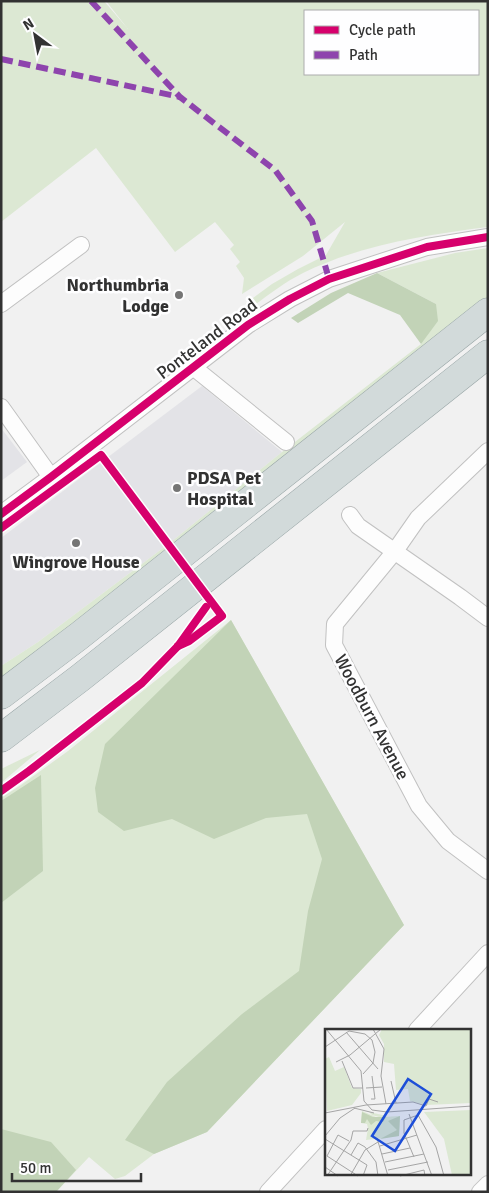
<svg xmlns="http://www.w3.org/2000/svg" width="489" height="1193" viewBox="0 0 489 1193" font-family="Signika,sans-serif">
	<style>
		.built { fill: #e3e3e7 }
		.green { fill: #dce8d3; fill-rule: evenodd }
		.forest { fill: #c2d3b7 }
		.lines { fill: none; stroke-linecap: round; stroke-linejoin: round }
		.minor-casing { stroke: #c1c1c1; stroke-width: 18 }
		.trunk-casing { stroke: #97a4a5; stroke-width: 29 }
		.minor { stroke: #fdfdfd; stroke-width: 16 }
		.trunk { stroke: #d2dada; stroke-width: 28 }
		.quiet { stroke: #8e44ad; stroke-width: 6; stroke-dasharray: 12 6; stroke-linecap: butt }
		.cycleway-casing { stroke: #fefeff; stroke-width: 11 }
		.cycleway { stroke: #d6006c; stroke-width: 8 }
		.poi-dot { fill: #757575; stroke: #fefeff; stroke-width: 2 }
		.labels { text-anchor: middle; stroke-width: 5; stroke-linejoin: round; paint-order: stroke }
		.poi-label { font-size: 18px; font-weight: bold; fill: #323232; stroke: #fefeff; text-anchor: end }
		.street-label { font-size: 18px; fill: #323232; stroke: #fefeff }
		.inset-road { fill: none; stroke: #a5a5a5; stroke-width: 1 }
		.view { fill: #1d4ed8; fill-opacity: 0.15; stroke: #1d4ed8; stroke-width: 2.5 }
		.inset-edge { fill: none; stroke: #323232; stroke-width: 2.5 }
	</style>
	<rect width="100%" height="100%" fill="#f1f1f1"/>
	<g class="built">
		<polygon points="202,386 282,452 171,542 38,642 1,666 1,538"/>
		<polygon points="1,428 27,462 1,481"/>
	</g>
	<g class="green">
		<path d="M1,1H104L128,29L106,1H488V227C425,235 360,245 303,273C285,282 268,295 252,307L245,304L272,284L298,269L326,255L345,222L303,256L242,294L244,278L236,266L240,262L230,249L234,245L215,222L175,252L96,148L1,222ZM305,11H478V74H305Z"/>
		<polygon points="488,248 488,301 1,682 1,666 38,642 171,542 282,452 421,344 436,304 377,273 455,253"/>
		<polygon points="231,620 404,925 207,1132 154,1154 125,1176 115,1179 89,1157 56,1192 1,1192 1,798 21,785 68,751"/>
		<polygon points="40,750 1,783 1,769"/>
	</g>
	<g class="forest">
		<polygon points="377,273 436,304 438,321 421,344 400,315 348,293 298,323 291,318 331,293"/>
		<polygon points="231,620 404,925 207,1132 154,1154 125,1140 167,1082 242,1014 299,971 308,911 322,859 307,814 266,818 214,839 172,819 124,831 98,812 95,788 105,744"/>
		<polygon points="41,775 43,871 1,903 1,801"/>
		<polygon points="1,1129 51,1142 76,1170 56,1192 1,1192"/>
	</g>
	<g class="lines">
		<g class="minor-casing">
			<g id="minor">
				<polyline points="1,304 81,245"/>
				<polyline points="193,367 286,442"/>
				<polyline points="1,407 51,477"/>
				<polyline points="488,451 418,518 395,551 335,624 334,645 419,806 448,841 488,871"/>
				<polyline points="1,514 51,477 248,325 290,299 329,279 427,247 488,237"/>
				<polyline points="350,515 358,526 460,597 488,618"/>
				<polyline points="417,1030 488,953"/>
				<polyline points="268,1192 326,1129"/>
				<polyline points="480,1192 488,1184"/>
			</g>
		</g>
		<g class="trunk-casing">
			<g id="trunk">
				<polyline points="1,695 79,636 488,312"/>
				<polyline points="1,738 80,678 488,354"/>
			</g>
		</g>
		<use href="#minor" class="minor"/>
		<use href="#trunk" class="trunk"/>
		<g class="quiet">
			<polyline points="91,1 180,97 275,170 312,221 329,279"/>
			<polyline points="1,59 180,97"/>
		</g>
		<g class="cycleway-casing">
			<g id="cycleway">
				<polyline points="1,514 51,477 248,325 290,299 329,279 427,247 488,237"/>
				<polyline points="1,528 101,455 222,616 189,641 178,646"/>
				<polyline points="1,791 29,771 142,683 178,646 206,607"/>
			</g>
		</g>
		<use href="#cycleway" class="cycleway"/>
	</g>
	<g class="poi-dot">
		<circle cx="179" cy="295" r="5"/>
		<circle cx="177" cy="488" r="5"/>
		<circle cx="76" cy="543" r="5"/>
	</g>
	<g class="labels">
		<g class="poi-label">
			<text x="169" y="291">Northumbria<tspan x="169" dy="21">Lodge</tspan></text>
			<text x="187" y="484" text-anchor="start">PDSA Pet<tspan x="187" dy="21">Hospital</tspan></text>
			<text x="76" y="568" text-anchor="middle">Wingrove House</text>
		</g>
		<g class="street-label">
			<text transform="translate(207 339) rotate(-37)" y="6">Ponteland Road</text>
			<text transform="translate(372 717) rotate(62)" y="6">Woodburn Avenue</text>
		</g>
	</g>
	<g transform="translate(325 1029)">
		<rect width="146" height="146" fill="#f1f1f1"/>
		<path d="M57,0H146V74L101,76L85,72L83,60L71,61L69,35L59,33V15L54,6ZM4,28L10,42L19,38L27,59L36,60V64L27,76L2,82L0,30ZM146,81V146H127L119,110L99,83ZM37,82L51,88H54L47,86L44,83L62,87L59,88L75,87L74,107L41,111L43,99L42,95L36,94Z" fill="#dce8d3"/>
		<path d="M37,83L48,88H61L58,93L51,92L46,96L42,90L40,94H36ZM75,87L74,107L55,110L72,101L63,92Z" fill="#c2d3b7"/>
		<path class="inset-road" d="M1,0L36,42L39,72L47,81L62,83L147,77M48,0L59,20L56,47L61,75M21,3L53,40M0,18L24,2L40,5L47,11L50,23L48,34L38,45M17,32L28,59H38M11,33L25,26L56,0M66,52L71,74M41,59L57,58M46,70H50L47,47M41,76L88,73L101,77L104,70L113,73M29,79L49,84M0,84L41,76M84,85L107,147M0,107L15,89L30,79M52,109L63,147M0,110L42,136L38,147M24,112L13,106L2,127L33,147M55,117L92,106M57,125L85,119M26,126L33,114L40,118L51,133L53,147M89,128L79,104V91L93,86L111,118L119,147M60,133L99,125M0,138L13,147M63,141L103,133M2,147L26,111L28,102H42L43,99M25,147L40,121L53,113M75,147L99,141L100,147"/>
		<path class="view" d="M83,50L106,65L70,122L47,107Z"/>
		<rect width="146" height="146" class="inset-edge"/>
	</g>
	<rect width="489" height="1193" fill="none" stroke="#323232" stroke-width="5"/>
	<rect x="304" y="10" width="175" height="65" fill="#fefeff" stroke="#acacad"/>
	<rect x="314" y="26" width="25" height="8" fill="#d6006c" stroke="#acacad"/>
	<text x="349" y="35" font-size="15" fill="#323232">Cycle path</text>
	<rect x="314" y="51" width="25" height="8" fill="#8e44ad" stroke="#acacad"/>
	<text x="349" y="60" font-size="15" fill="#323232">Path</text>
	<g transform="translate(35 35) rotate(328)" stroke="#fefeff" stroke-width="4" paint-order="stroke">
	<path d="M0-4L9 19L0 12L-9 19Z" fill="#323232"/>
	<text y="-8" font-size="14" font-weight="bold" text-anchor="middle" fill="#323232">N</text>
	</g>
	<path d="M12 1173v8h129v-8" fill="none" stroke="#323232" stroke-width="2.5"/>
	<text x="20" y="1173" font-size="15" fill="#323232" stroke="#fefeff" stroke-width="4" paint-order="stroke">50 m</text>
</svg>
